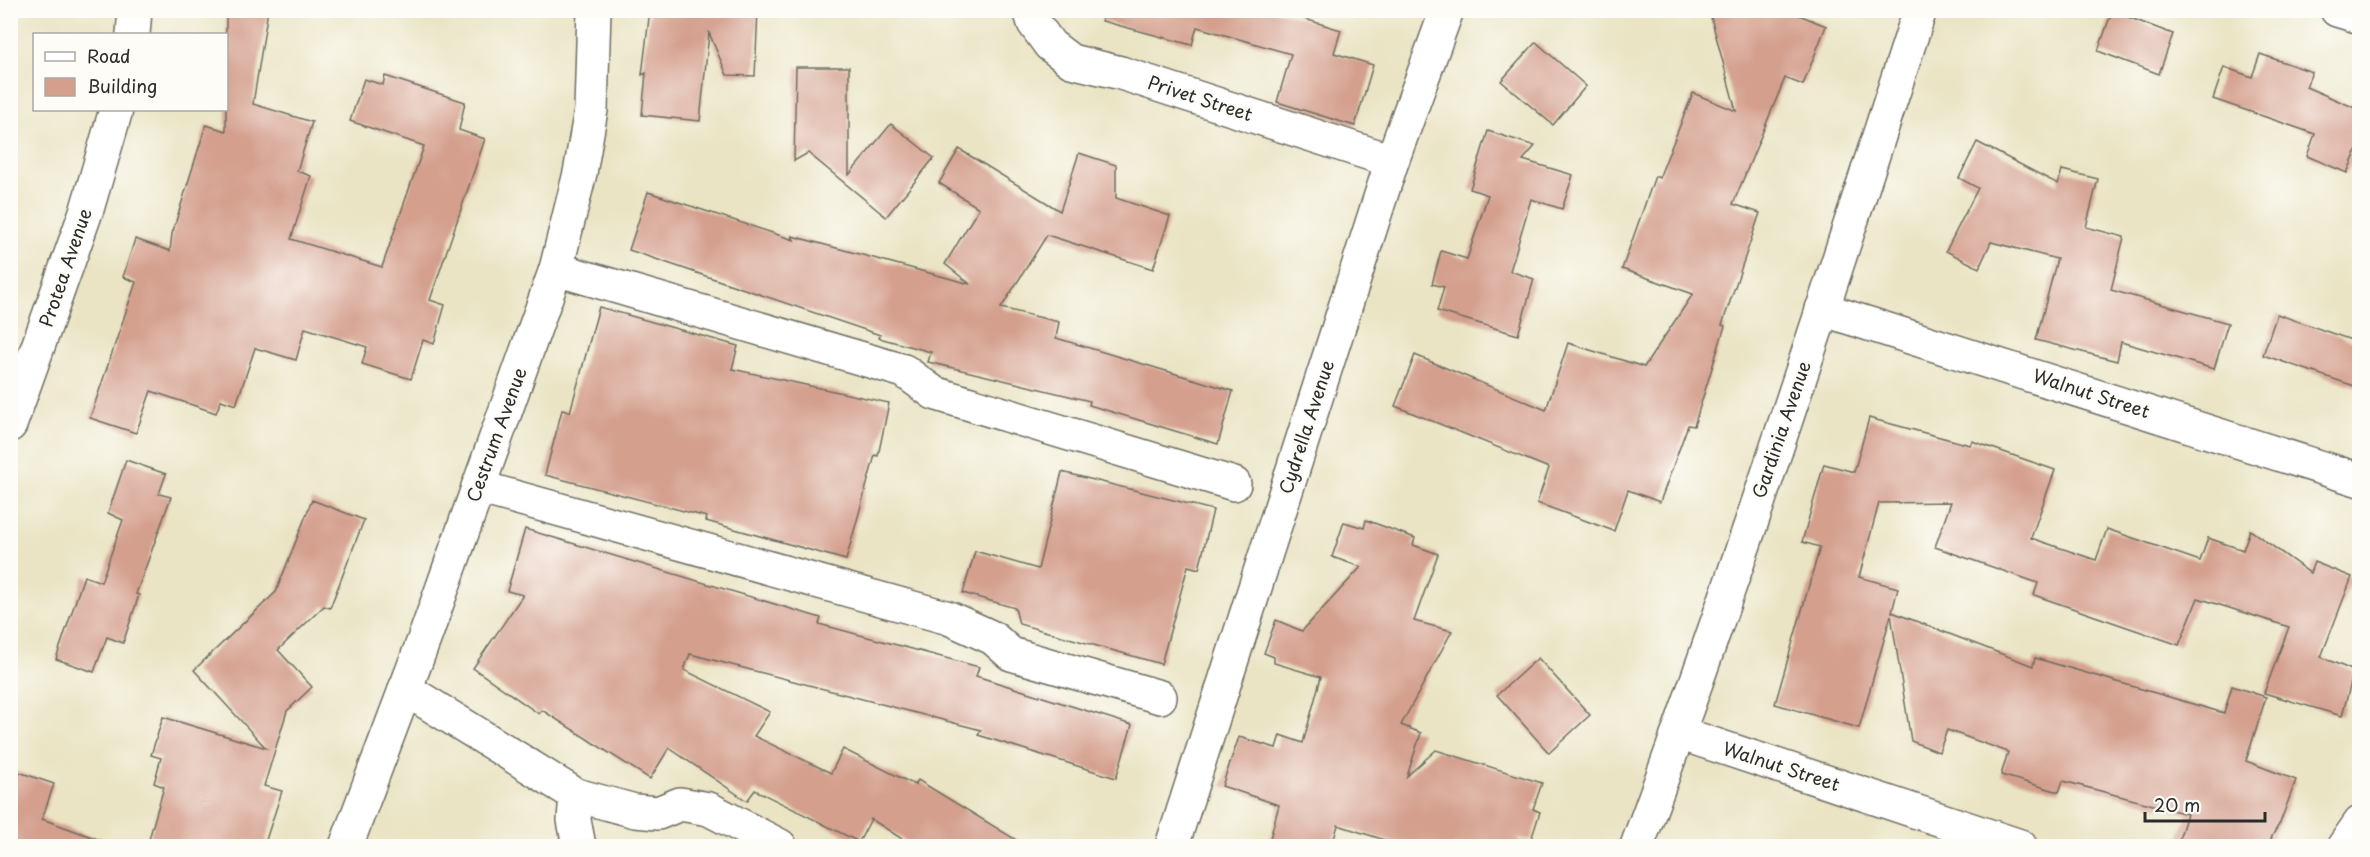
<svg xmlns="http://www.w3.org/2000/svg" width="2370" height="857" viewBox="0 0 2370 857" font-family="'Playpen Sans',sans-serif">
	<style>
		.building { fill: #d49f8d }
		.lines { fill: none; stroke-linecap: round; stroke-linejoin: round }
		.minor-casing { stroke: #6e6c61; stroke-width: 36 }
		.minor { stroke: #fff; stroke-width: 33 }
		.labels { text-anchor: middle; stroke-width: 5; stroke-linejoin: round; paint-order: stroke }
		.street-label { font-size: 18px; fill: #2b2b2b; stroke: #fdfcf7 }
	</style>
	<rect width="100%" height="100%" fill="#fdfcf7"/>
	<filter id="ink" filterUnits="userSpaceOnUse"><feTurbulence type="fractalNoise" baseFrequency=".0167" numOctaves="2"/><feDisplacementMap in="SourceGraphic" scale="12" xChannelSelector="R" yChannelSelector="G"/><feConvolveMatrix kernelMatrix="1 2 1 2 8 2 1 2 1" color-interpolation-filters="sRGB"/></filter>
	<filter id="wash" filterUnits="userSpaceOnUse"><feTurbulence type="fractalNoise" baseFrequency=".008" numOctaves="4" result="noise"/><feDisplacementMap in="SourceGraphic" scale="24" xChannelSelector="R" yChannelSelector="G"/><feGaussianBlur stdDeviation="1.35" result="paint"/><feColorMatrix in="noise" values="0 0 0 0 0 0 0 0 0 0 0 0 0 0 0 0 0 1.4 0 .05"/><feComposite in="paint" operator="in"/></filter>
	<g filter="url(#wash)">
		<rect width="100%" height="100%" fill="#eae4c4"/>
		<g id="blocks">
			<g class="building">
				<polygon points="226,10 268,10 253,104 312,122 297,171 311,176 291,239 382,267 424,146 350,121 364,79 383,85 385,76 465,102 459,130 485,139 430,300 445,305 434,344 423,340 411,379 362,364 367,347 305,328 296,360 255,348 236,405 221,400 216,413 151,391 136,433 90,418 136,282 123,277 135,239 170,251 172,234 206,125 226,131"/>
				<polygon points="650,10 758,10 755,76 727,75 709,33 700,121 642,115 646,73 642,75"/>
				<polygon points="1103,10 1275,10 1341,30 1334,53 1373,65 1355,126 1277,102 1291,54 1197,27 1192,45 1102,21"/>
				<polygon points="1709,10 1787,10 1826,26 1803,85 1785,78 1733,204 1760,213 1722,325 1725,326 1694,426 1688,425 1660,502 1628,490 1614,531 1537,503 1549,468 1395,406 1415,355 1546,410 1568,343 1644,367 1693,294 1622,269 1655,176 1659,178 1693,93 1736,111"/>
				<polygon points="2112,11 2173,34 2159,74 2098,51"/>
				<polygon points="1536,42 1586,86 1553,125 1501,81"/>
				<polygon points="2260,54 2312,72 2306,87 2360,110 2360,143 2347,173 2307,156 2315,134 2213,99 2224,67 2252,77"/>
				<polygon points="796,67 849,67 849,175 891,124 934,158 886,217 808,153 794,161"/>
				<polygon points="1488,131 1535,146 1523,160 1573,175 1562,209 1531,199 1510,271 1534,279 1518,335 1437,311 1444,287 1432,284 1441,251 1467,259 1488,195 1470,189"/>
				<polygon points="1977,142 2058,184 2062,170 2098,179 2086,227 2124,237 2111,290 2228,323 2214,369 2121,342 2117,361 2036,340 2057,259 1991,242 1979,268 1946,251 1978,188 1959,178"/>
				<polygon points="959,149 1060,211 1079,153 1116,165 1116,198 1170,216 1153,269 1047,235 1001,308 1059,322 1056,338 1233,391 1218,444 1089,405 1090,401 928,362 931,352 879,338 880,335 629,250 648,192 794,240 792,236 970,284 945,264 979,208 939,183"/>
				<polygon points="599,307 738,346 732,369 889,403 878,456 875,455 846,560 706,521 707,517 545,475 562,410 570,412"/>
				<polygon points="2277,314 2360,343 2360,388 2263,355"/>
				<polygon points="1869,418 1970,445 1972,441 2055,470 2031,538 2096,560 2107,529 2200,561 2208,538 2243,550 2250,530 2310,573 2314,562 2352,577 2321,657 2354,671 2342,716 2264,693 2289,627 2198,598 2179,645 2034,595 2038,583 1935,547 1951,502 1879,503 1859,577 1898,588 1892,612 2033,666 2035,658 2224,713 2232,686 2266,697 2246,761 2296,780 2280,823 2272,836 2269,846 2177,846 2187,814 2063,781 2059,792 2001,775 2008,752 1947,730 1939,752 1911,741 1891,615 1859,728 1775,704 1820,547 1802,542 1824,464 1854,472"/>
				<polygon points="126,460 166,474 159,494 171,497 136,594 139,595 123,643 107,637 94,672 56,659 84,576 101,582 123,520 108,513"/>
				<polygon points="1062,472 1213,510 1199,569 1188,566 1161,664 1019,624 1015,608 963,593 975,551 1038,569"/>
				<polygon points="312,500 364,520 330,608 324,606 278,650 312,687 287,711 264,786 282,791 264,846 147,846 164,787 154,783 161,758 151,755 163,717 266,748 194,670 276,592"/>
				<polygon points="1366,520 1415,538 1413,545 1438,554 1414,621 1452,631 1401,725 1421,733 1407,776 1436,750 1542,783 1533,809 1540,812 1531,840 1519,839 1519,846 1403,846 1338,825 1332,846 1268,846 1279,805 1222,786 1239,737 1276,748 1280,735 1303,743 1321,677 1274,663 1274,657 1264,653 1276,620 1302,631 1361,567 1332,557 1344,522 1364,528"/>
				<polygon points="525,529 821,618 819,624 979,667 976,676 1132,725 1116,778 978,735 981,730 690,654 684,670 770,712 754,736 831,773 843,749 915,785 918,780 1026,846 913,846 871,819 859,842 755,790 747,801 669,748 650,779 542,710 539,714 473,668 523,595 507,591"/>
				<polygon points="1538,658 1590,715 1549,753 1497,695"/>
				<polygon points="10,769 54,784 42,819 106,842 106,846 10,846"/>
			</g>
		</g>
	</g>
	<g filter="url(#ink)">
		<use href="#blocks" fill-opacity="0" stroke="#6e6c61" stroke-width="1.5"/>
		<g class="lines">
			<g class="minor-casing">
				<g id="minor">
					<polyline points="1030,10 1034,23 1050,45 1071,61 1121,73 1392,161"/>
					<polyline points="2337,10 2360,17"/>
					<polyline points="133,34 135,10"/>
					<polyline points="556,269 904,371 934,393 1234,484"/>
					<polyline points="1822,309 2360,480"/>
					<polyline points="10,425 87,209 116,110"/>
					<polyline points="478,487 949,618 993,638 1011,654 1160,697"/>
					<polyline points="405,689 576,795 635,811 658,813 680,804 709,809 780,846"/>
					<polyline points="1679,733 2020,846"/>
					<polyline points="576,795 574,820 579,846"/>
					<polyline points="346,846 425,637 556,269 580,173 591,110 594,10"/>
					<polyline points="1172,846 1392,161 1447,10"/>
					<path d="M1637,846C1739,571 1829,290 1920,10"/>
					<polyline points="2344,846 2360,823"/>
				</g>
			</g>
			<use href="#minor" class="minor"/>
		</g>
	</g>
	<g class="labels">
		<g class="street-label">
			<text transform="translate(1200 99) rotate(18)" y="6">Privet Street</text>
			<text transform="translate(66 268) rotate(-71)" y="6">Protea Avenue</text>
			<text transform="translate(2091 394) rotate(18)" y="6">Walnut Street</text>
			<text transform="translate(1307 427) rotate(-72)" y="6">Cydrella Avenue</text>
			<text transform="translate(1782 430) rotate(-71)" y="6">Gardinia Avenue</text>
			<text transform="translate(497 435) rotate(-70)" y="6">Cestrum Avenue</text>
			<text transform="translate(1781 767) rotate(18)" y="6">Walnut Street</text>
		</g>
	</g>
	<rect width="2370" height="857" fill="none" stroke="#fdfcf7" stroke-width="36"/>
	<rect x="33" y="33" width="195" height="78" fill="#fdfcf7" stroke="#a9a8a5" stroke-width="1.5"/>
	<rect x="45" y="52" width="30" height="9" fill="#ffffff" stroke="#a9a8a5" stroke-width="1.5"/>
	<text x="87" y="63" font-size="18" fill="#2b2b2b">Road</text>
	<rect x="45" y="78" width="30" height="18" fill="#d49f8d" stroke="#a9a8a5" stroke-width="1.5"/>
	<text x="87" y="93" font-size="18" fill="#2b2b2b">Building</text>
	<path d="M2145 812v9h120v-9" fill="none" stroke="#2b2b2b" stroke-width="3"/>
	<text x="2154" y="812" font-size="18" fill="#2b2b2b" stroke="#fdfcf7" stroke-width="4.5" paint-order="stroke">20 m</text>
</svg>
